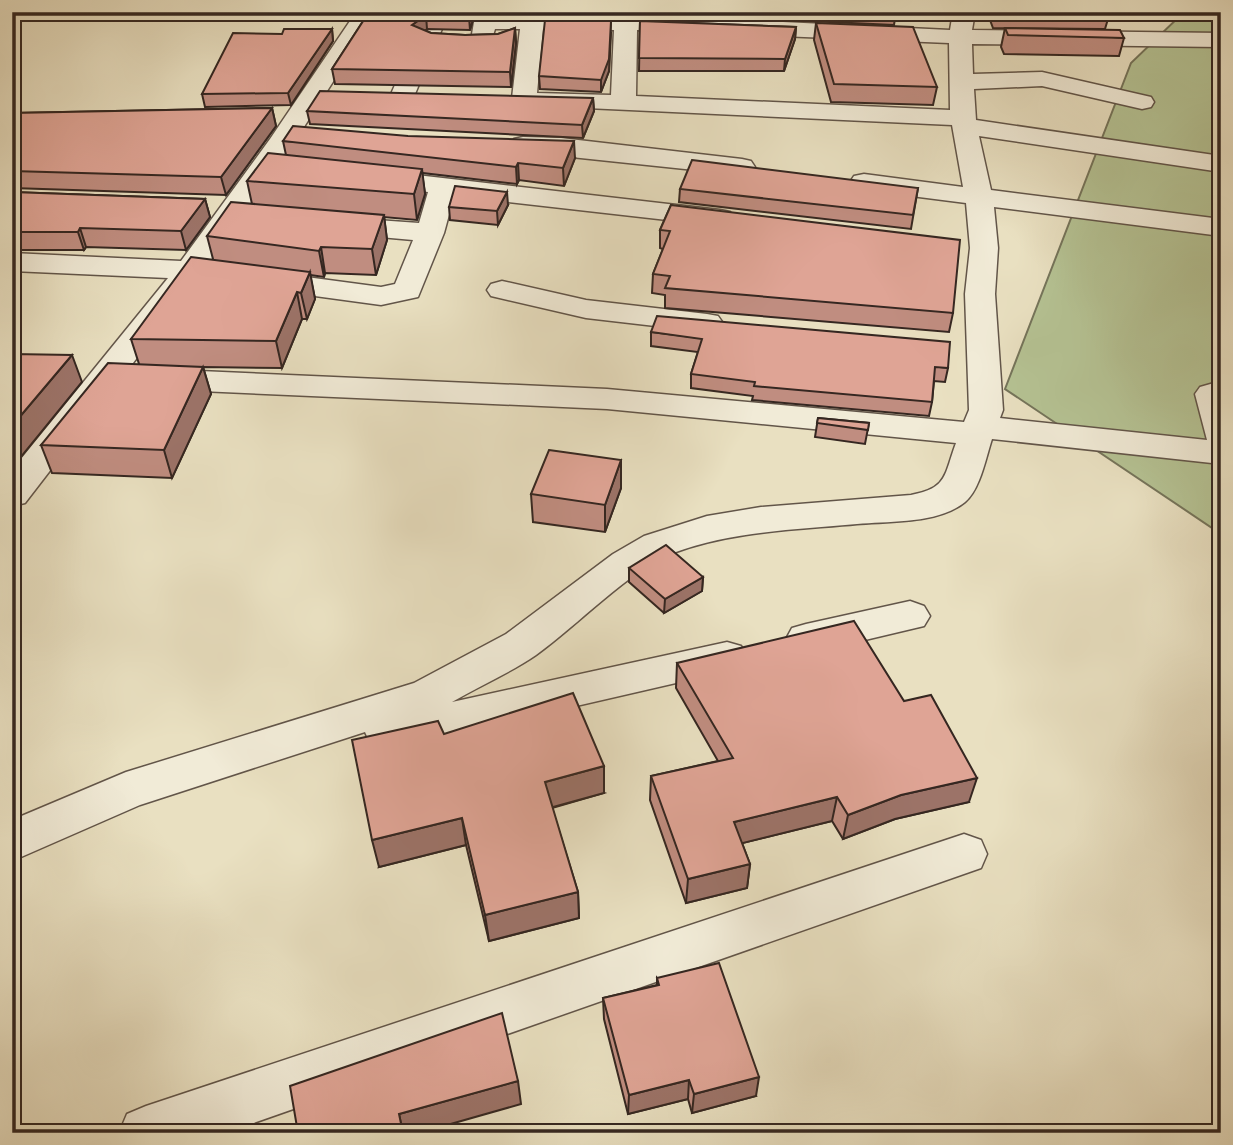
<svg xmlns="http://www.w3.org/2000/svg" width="1233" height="1145" viewBox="0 0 1233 1145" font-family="Vollkorn,serif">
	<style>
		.green { fill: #b5c293; stroke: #75745a; stroke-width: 2 }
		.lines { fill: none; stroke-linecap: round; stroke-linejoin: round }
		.minor-casing { stroke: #625549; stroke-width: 3 }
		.minor { fill: #f1ebd7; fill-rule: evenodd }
		.wall { fill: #c08d80; stroke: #352721; stroke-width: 2 }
		.shaded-wall { fill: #9c7368; stroke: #352721; stroke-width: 2 }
		.building { fill: #dfa495; stroke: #352721; stroke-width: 2 }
	</style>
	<rect width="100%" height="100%" fill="#e9e0c1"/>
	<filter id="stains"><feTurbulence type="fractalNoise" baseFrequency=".00286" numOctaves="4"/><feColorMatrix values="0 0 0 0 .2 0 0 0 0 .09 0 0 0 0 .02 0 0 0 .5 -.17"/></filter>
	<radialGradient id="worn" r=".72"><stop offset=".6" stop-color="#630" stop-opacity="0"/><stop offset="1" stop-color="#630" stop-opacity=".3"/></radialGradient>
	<polygon class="green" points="1184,12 1221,12 1221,534 1005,389 1131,63"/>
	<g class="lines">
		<g class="minor-casing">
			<g id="minor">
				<polygon points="352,12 374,12 372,21 293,144 209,264 381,287 395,284 413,240 335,233 325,231 321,225 325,219 335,217 419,223 428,192 363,184 360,178 363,172 373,170 720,210 730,212 734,218 730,224 720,226 454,196 444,233 418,297 381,305 197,280 25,503 12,506 12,470 168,278 12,271 12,253 181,261 270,139 350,21"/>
				<polygon points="427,12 449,12 415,94 412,99 394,99 391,94"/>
				<path d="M953,12H975L972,30L1221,33V47L972,44L973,74L1042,72L1151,97L1154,102L1151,107L1142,109L1042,86L974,89L976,120L1221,156V172L979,136L991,190L1221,219V236L994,207L998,248L995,294L1003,410L1000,418L1207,440L1195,394L1200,387L1221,381V464L992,439C986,457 980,490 965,502C938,524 890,521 857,524C795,530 731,531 673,553C627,572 578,625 536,655C510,673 479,686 452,702L727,642L741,646L747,657L741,668L386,750L371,745L365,732L140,805L12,861V820L126,772L414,683L506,634L613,554L644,536L707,516L761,507L911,495C948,488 944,475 956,443L607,409L155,389L143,386L139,379L143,372L155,369L607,389L964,422L969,410L965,294L970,248L966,203L864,190L854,188L850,182L854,176L864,174L963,187L952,125L543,106C533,104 526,106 515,103L512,98L520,29H495L490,45L482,47L471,40L474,22L485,15L675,17L950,30ZM543,29L614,30L611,95L537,93ZM637,30L949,43L950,110L636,96Z"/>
				<polygon points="523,137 561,138 742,159 751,161 755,167 751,173 742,175 514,151 510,145 514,139"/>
				<polygon points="502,281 586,300 707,314 718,316 723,323 718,330 707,332 586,318 491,296 487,290 491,284"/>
				<polygon points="910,601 924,606 930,616 924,626 806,654 792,650 786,639 792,628 806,624"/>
				<polygon points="964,834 981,840 987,854 981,868 225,1133 119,1133 127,1114 146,1106"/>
			</g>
		</g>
		<use href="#minor" class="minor"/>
	</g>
	<g class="wall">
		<polygon points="369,12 804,12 801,20 675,14 484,12 474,16 470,30 427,29 426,31 431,33 465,35 498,34 515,28 516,43 511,87 335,84 332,69"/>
		<polygon points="807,12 896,12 894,25 809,21"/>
		<polygon points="987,12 1110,12 1105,29 993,28"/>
		<polygon points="640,21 796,27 795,39 784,71 639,71"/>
		<polygon points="816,23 937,87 933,105 831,102 814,40"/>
		<polygon points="1005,28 1124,38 1119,56 1004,54 1001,47"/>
		<polygon points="332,29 333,41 291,105 205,107 202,94 282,34"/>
		<polygon points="611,33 609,71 601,92 540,89 539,76"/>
		<polygon points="593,98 594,111 583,138 310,124 307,111"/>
		<polygon points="272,108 276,126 226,195 12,188 12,113"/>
		<polygon points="283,141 575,158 564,186 519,180 517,184 422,173 425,194 417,220 384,217 387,240 376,275 325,273 324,277 310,275 315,299 307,319 302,319 282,368 203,367 211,394 172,478 52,473 41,445 139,364 131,339 213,259 207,236 252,204 247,181 286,155"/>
		<polygon points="918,188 911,229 679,202 680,189"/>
		<polygon points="12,192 205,199 210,217 186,250 86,247 84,250 12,250"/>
		<polygon points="508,205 498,225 450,220 449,207"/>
		<polygon points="671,205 953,313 949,332 665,308 665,295 652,293 653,274 663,249 660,248 660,230"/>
		<polygon points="651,332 948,368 945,382 934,381 932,402 929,416 752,400 753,396 691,388 691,374 698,352 651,346"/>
		<polygon points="818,418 869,423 865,444 815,437"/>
		<polygon points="621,460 621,488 605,532 533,522 531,494"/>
		<polygon points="629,568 703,577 702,591 664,613 629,582"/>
		<polygon points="677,663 904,701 969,802 895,819 843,839 832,821 742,843 750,864 747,888 686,903 650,800 651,776 718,761 676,688"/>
		<polygon points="444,734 604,793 552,808 578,892 579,918 489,941 466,845 379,867"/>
		<polygon points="657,978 756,1096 692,1113 688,1099 628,1114 604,1019 603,998 657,985"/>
	</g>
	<g class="shaded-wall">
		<polygon points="470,12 484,12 474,16 470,30 469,16"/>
		<polygon points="426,15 427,29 414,40 412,25"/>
		<polygon points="611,21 609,71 601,92 601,80"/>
		<polygon points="796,27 795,39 784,71 785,59"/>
		<polygon points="515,28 516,43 511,87 510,72"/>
		<polygon points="332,29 333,41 291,105 288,93"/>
		<polygon points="593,98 594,111 583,138 582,125"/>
		<polygon points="272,108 276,126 226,195 221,177"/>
		<polygon points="574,141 575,158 564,186 563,168"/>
		<polygon points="518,163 519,180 517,184 516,167"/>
		<polygon points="422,169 425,194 417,220 414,194"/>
		<polygon points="507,192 508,205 498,225 497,211"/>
		<polygon points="205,199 210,217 186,250 181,231"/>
		<polygon points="384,215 387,240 376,275 372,249"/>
		<polygon points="80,228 86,247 84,250 78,232"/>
		<polygon points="321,247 325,273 324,277 319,251"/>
		<polygon points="310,272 315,299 307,319 301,293"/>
		<polygon points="297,292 302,319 282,368 276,341"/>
		<polygon points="72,355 82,382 12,468 12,426"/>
		<polygon points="203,367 211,394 172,478 164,450"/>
		<polygon points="621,460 621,488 605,532 605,505"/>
		<polygon points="703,577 702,591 664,613 665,599"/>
		<polygon points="604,766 604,793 546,809 545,782"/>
		<polygon points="977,778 969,802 895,819 843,839 848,815 901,795"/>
		<polygon points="837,797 832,821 731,846 734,822"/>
		<polygon points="462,818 466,845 379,867 372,840"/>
		<polygon points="750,864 747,888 686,903 688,879"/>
		<polygon points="578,892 579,918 489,941 485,915"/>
		<polygon points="759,1077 756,1096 692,1113 694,1094"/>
		<polygon points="689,1080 688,1099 628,1114 629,1095"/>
		<polygon points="518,1081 521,1104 419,1133 403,1133 399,1114"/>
	</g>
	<g class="building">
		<polygon points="369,12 470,12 469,16 426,15 412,25 431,33 465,35 498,34 515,28 510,72 332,69"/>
		<polygon points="545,20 611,21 609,59 601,80 539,76"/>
		<polygon points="640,21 796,27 785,59 639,58"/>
		<polygon points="816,23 913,27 937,87 834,84"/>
		<polygon points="1005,28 1120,30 1124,38 1008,35"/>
		<polygon points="284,29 332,29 288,93 202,94 233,33 282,34"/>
		<polygon points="320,91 593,98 582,125 307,111"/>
		<polygon points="272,108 221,177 12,171 12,113"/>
		<polygon points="293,126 408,136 574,141 563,168 518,163 516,167 283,141"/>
		<polygon points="268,153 422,169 414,194 247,181"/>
		<polygon points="692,160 918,188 913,215 680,189"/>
		<polygon points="455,186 507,192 497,211 449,207"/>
		<polygon points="12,192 205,199 181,231 80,228 78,232 12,232"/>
		<polygon points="231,202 384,215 372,249 321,247 319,251 207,236"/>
		<polygon points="671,205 960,240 953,313 665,288 670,276 653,274 670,231 660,230"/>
		<polygon points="191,257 310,272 301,293 297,292 276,341 131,339"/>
		<polygon points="657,316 950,342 948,368 935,367 932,402 754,386 755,382 691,374 702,339 651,332"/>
		<polygon points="12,354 72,355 12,426"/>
		<polygon points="108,363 203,367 164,450 41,445"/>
		<polygon points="818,418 869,423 868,430 817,423"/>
		<polygon points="549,450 621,460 605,505 531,494"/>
		<polygon points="666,545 703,577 665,599 629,568"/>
		<polygon points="854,621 904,701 931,695 977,778 901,795 848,815 837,797 734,822 750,864 688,879 651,776 733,758 677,663"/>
		<polygon points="573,693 604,766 545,782 578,892 485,915 462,818 372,840 352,740 438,721 444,734"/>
		<polygon points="719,963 759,1077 694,1094 689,1080 629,1095 603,998 659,985 657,978"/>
		<polygon points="502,1013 518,1081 399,1114 403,1133 298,1133 290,1086"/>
	</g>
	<rect width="1233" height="1145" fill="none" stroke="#e9e0c1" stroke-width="42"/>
	<rect x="14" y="14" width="1205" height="1117" fill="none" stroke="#352721" stroke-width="3.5"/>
	<rect x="21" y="21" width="1191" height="1103" fill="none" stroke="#352721" stroke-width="2"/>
	<rect width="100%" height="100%" filter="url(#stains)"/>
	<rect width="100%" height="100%" fill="url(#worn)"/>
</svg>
